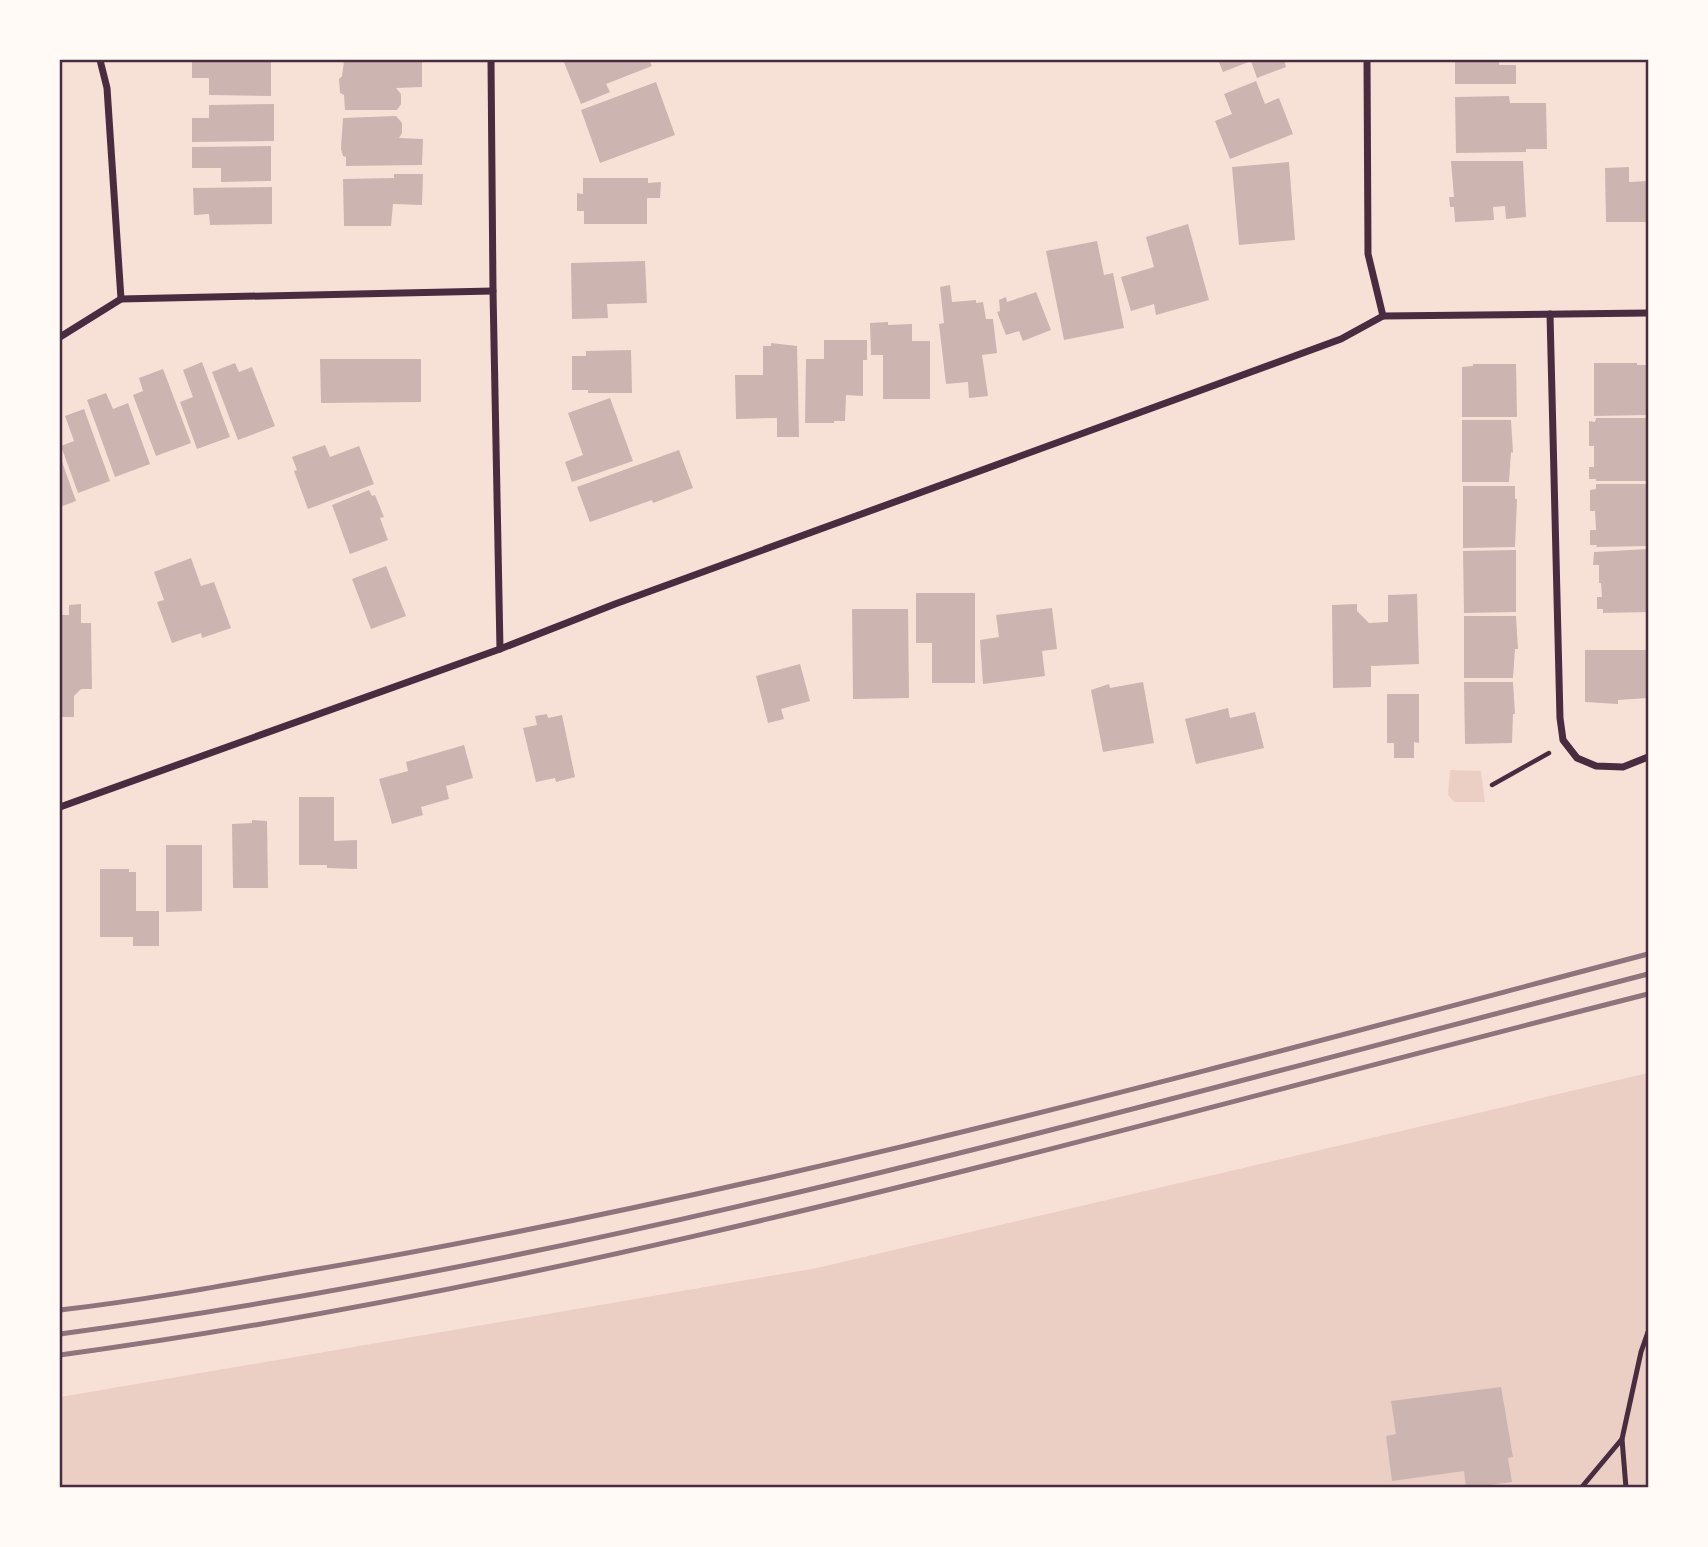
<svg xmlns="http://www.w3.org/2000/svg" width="1708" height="1547" viewBox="0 0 1708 1547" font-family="'Public Sans',sans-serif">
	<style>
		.green { fill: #ebcfc5 }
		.building { fill: #ccb4b1 }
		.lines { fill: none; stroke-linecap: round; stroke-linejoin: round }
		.path { stroke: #4a2c40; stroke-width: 4.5 }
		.service { stroke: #4a2c40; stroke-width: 5 }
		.minor { stroke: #4a2c40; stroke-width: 7 }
		.rail { stroke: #8f747c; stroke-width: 5 }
		.neatline { fill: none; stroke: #4a2c40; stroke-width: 2.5 }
	</style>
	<rect width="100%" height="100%" fill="#f7e1d7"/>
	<g class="green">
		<polygon points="1450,770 1481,771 1485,802 1454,802 1448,795"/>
		<polygon points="1648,1073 1648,1487 60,1487 60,1397 817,1268"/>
	</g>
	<g class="building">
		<polygon points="192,60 271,60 271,96 209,95 209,78 192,78"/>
		<polygon points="422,60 422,87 396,88 401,94 401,104 397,110 345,110 344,95 340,93 339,79 342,76 344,61"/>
		<polygon points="563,60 649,60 652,66 606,84 610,92 581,104"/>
		<polygon points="1218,60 1284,60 1286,67 1257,78 1251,61 1223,72"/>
		<polygon points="1455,60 1499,60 1499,65 1516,65 1516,84 1455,84"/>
		<polygon points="1256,81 1265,104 1279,98 1293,134 1230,159 1215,121 1232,114 1224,94"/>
		<polygon points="656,82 675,135 600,163 581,110"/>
		<polygon points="1509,96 1510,103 1546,103 1547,149 1526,149 1526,152 1456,153 1455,97"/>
		<polygon points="274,104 274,141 192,142 192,118 209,118 209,105"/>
		<polygon points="396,116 402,123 402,133 399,138 423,139 422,165 346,166 346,157 343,156 341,149 343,118"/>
		<polygon points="271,146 271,181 221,182 221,168 192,168 192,147"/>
		<polygon points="1451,161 1523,161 1526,217 1506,219 1505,206 1493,207 1494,220 1455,222 1454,207 1450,207 1449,197 1454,197"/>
		<polygon points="1289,162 1295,240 1239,245 1232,167"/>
		<polygon points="1629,167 1629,182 1648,181 1648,222 1606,222 1605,168"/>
		<polygon points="394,174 423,174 422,205 393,204 391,226 344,226 343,179 394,178"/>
		<polygon points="583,178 648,178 648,183 661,182 660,198 647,198 647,224 584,224 584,211 577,211 577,193 583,194"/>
		<polygon points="272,187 272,224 210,225 209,214 194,215 193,188"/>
		<polygon points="1188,224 1209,300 1156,315 1154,304 1131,311 1121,277 1154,267 1146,237"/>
		<polygon points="1097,241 1104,275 1113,273 1124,328 1064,340 1046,251"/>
		<polygon points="645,261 647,303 607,304 608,318 572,319 571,263"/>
		<polygon points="950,285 952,302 976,300 976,303 983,302 986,319 993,319 997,353 982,355 988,396 969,398 968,382 946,384 939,324 944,323 940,287"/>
		<polygon points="1036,292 1051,330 1023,341 1019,331 1006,335 997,312 1000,311 999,300 1006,297 1007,302"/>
		<polygon points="888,322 888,325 912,324 912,341 930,341 930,399 883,399 883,355 871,355 870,323"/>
		<polygon points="824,340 867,340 867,360 863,360 863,396 846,395 845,421 834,421 834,423 805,423 806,359 824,359"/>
		<polygon points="771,343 797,346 799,437 777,437 777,418 736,419 735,375 763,375 763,346 771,346"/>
		<polygon points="631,350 632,393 588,393 588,390 572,390 572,356 586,356 586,351"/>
		<polygon points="320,359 421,359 421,402 321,403"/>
		<polygon points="202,362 230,437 197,449 180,402 193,397 183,370"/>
		<polygon points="235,363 239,372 252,367 275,426 238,440 212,372"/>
		<polygon points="1594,363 1637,363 1637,365 1648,365 1648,415 1594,416"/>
		<polygon points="1473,364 1516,364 1517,417 1462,417 1462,367 1473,366"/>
		<polygon points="163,369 191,443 156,456 133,395 143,391 139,378"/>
		<polygon points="106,393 113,409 128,403 150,464 115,477 87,400"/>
		<polygon points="610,398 633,461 572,482 565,462 583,455 568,413"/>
		<polygon points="84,409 110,481 78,493 61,446 74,441 65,416"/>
		<polygon points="1596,418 1648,418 1648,481 1596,481 1596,479 1589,479 1589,467 1594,467 1594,446 1589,446 1589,421 1595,422"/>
		<polygon points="1462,420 1511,420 1513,453 1511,452 1509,482 1462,482"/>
		<polygon points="325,445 330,457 359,446 374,484 308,509 294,471 297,470 292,457"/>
		<polygon points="679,450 693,488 653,503 652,500 590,522 577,487"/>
		<polygon points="60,456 76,501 60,507"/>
		<polygon points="1596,484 1648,484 1648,546 1596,547 1597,545 1590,545 1590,530 1596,530 1595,511 1590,511 1590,490 1596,489"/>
		<polygon points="1463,486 1515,486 1515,499 1517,499 1515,547 1463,548"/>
		<polygon points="369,490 372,496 375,495 384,517 380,518 388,540 350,554 332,505"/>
		<polygon points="1648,549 1648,612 1603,613 1603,609 1597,609 1597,597 1602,597 1601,583 1599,583 1599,565 1593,565 1594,552"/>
		<polygon points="1516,550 1516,612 1464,613 1463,551"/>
		<polygon points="191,558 201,586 214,582 231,628 202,638 201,633 172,643 157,602 164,600 154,572"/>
		<polygon points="386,566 406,616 371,629 352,579"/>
		<polygon points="916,593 975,593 975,683 932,683 932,643 916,643"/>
		<polygon points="1417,594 1419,664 1371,666 1371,687 1333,688 1332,605 1357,604 1357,611 1369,623 1388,622 1388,595"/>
		<polygon points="81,604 81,623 91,623 92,689 81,689 74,696 74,717 60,717 60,615 69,615 69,605"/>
		<polygon points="1052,608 1057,649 1042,651 1045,676 983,684 980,640 999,637 996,615"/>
		<polygon points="852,609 908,609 909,698 853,699"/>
		<polygon points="1464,616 1516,616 1518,649 1515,649 1513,678 1464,678"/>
		<polygon points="1585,650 1647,650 1647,698 1618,700 1618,704 1585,702"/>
		<polygon points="800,664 810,701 781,709 784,719 768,723 756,676"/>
		<polygon points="1143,682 1154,743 1103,752 1091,690 1109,684 1110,688"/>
		<polygon points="1464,682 1513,682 1515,714 1513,714 1512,743 1465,744"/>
		<polygon points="1387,694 1419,694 1419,743 1414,742 1414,758 1394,758 1394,743 1387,743"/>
		<polygon points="1228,708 1230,718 1255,712 1264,748 1196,764 1185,719"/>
		<polygon points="547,714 548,718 562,715 575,777 556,782 555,778 536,782 523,728 537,725 535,716"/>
		<polygon points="464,745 473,778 446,786 449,799 421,807 423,815 392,824 379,779 408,771 406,762"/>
		<polygon points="299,797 334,797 334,841 357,840 357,869 327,868 327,865 299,865"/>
		<polygon points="252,820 267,821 268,888 233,888 232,824 252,823"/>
		<polygon points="166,845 202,845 202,911 166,912"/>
		<polygon points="100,869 129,869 129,872 136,872 136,911 159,911 159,946 133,946 133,937 100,937"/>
		<polygon points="1501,1387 1513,1457 1508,1458 1512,1482 1466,1488 1464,1471 1392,1481 1386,1436 1396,1434 1391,1401"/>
	</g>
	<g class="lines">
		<polyline class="path" points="1492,785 1549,753"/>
		<g class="service">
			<polyline points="1622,1439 1626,1488"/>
			<polyline points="1581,1488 1622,1439 1641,1352 1648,1332"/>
		</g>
		<g class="minor">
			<polyline points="100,60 107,88 121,299"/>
			<polyline points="491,60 493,291 500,649"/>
			<polyline points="1367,60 1368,254 1383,316"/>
			<polyline points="1550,314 1560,718 1563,740 1577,758 1596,766 1623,767 1648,757"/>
			<polyline points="60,337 121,299 493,291"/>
			<polyline points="60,807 500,649 615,604 1341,339 1383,316 1648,313"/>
		</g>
		<g class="rail">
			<path d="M60,1310C138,1301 216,1287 294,1273C752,1196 1200,1072 1648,954"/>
			<path d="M60,1334C599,1261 1123,1110 1648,974"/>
			<path d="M60,1355C599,1282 1122,1127 1648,994"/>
		</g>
	</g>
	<rect width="1708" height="1547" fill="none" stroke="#fffaf5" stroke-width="122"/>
	<rect x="61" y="61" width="1586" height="1425" class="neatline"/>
</svg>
